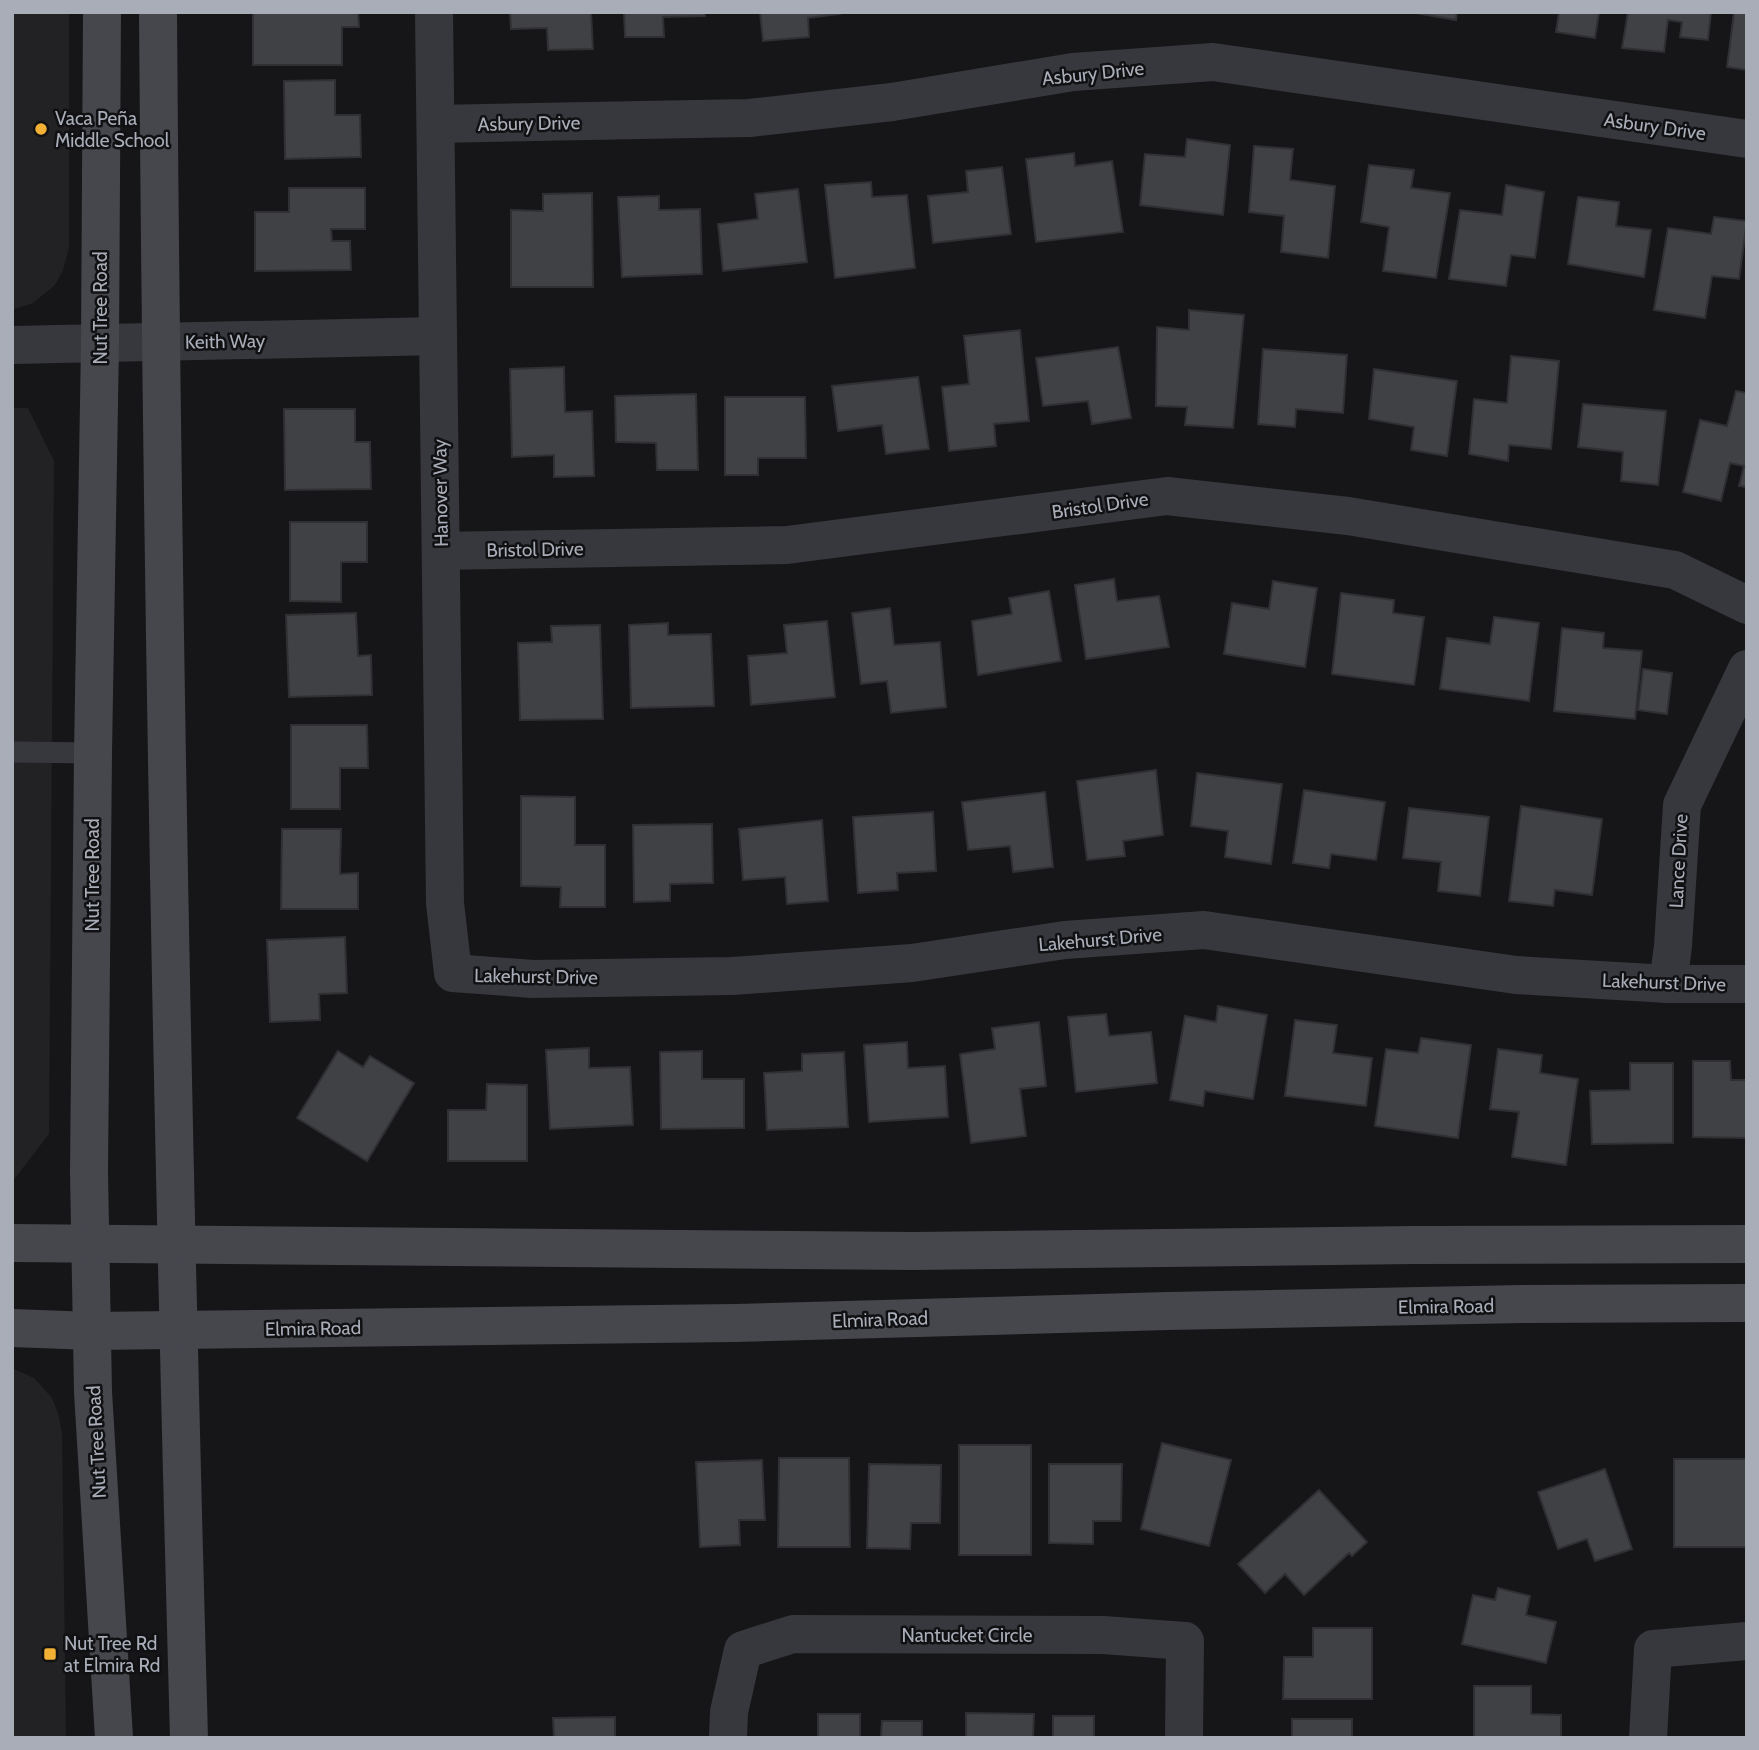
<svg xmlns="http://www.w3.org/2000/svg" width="1759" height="1750" viewBox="0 0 1759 1750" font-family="Cabin,sans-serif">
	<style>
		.built { fill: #222225 }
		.building { fill: #404145; stroke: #303034; stroke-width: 2 }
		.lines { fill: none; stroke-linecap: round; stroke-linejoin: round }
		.service { stroke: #37383d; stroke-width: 21 }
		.minor { stroke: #37383d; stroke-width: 38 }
		.secondary { stroke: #45474d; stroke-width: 38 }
		.poi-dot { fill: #f2b134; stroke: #111113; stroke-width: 2.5 }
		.labels { text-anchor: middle; stroke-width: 5; stroke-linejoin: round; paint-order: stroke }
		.street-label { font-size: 19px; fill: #a8adb8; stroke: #111113 }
		.poi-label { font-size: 19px; fill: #a8adb8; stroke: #111113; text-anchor: start }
	</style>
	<rect width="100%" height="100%" fill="#161618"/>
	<g class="built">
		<polygon points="12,12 69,12 69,247 63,270 55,285 33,303 12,310"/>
		<polygon points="12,408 28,408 54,461 49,1134 12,1182"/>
		<polygon points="12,1368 34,1378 52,1398 58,1413 62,1433 66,1738 12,1738"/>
	</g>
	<g class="building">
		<polygon points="253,12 358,12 359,27 342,27 342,65 253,65"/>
		<polygon points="510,12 591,12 593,49 548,50 547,28 511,29"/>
		<polygon points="624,12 705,12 705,16 663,17 664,37 625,37"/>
		<polygon points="760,12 839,12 840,14 808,18 809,37 763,41"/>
		<polygon points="1410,12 1457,12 1456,20"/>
		<polygon points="1559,12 1599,12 1595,38 1556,32"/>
		<polygon points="1628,12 1711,12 1708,40 1680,37 1682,22 1668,20 1664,52 1622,48"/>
		<polygon points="1734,12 1747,12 1747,70 1727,67"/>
		<polygon points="335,80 335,115 360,115 361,157 285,159 284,81"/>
		<polygon points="1187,139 1230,145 1223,215 1140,205 1145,154 1185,157"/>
		<polygon points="1254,146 1293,149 1290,180 1335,186 1328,258 1281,252 1284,216 1249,212"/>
		<polygon points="1074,153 1075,166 1112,161 1123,232 1036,242 1026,159"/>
		<polygon points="1369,165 1414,170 1411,188 1450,193 1436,278 1383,271 1389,227 1361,222"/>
		<polygon points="1002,167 1011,234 933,243 928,196 968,192 966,171"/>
		<polygon points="871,182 872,197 907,195 915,268 835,278 825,185"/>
		<polygon points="1506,185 1544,192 1535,258 1511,255 1506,286 1449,279 1460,210 1502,215"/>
		<polygon points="289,188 365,188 365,229 331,229 332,241 350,241 351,270 255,271 255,212 289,212"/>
		<polygon points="798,189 807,262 723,271 718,224 758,219 755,194"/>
		<polygon points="592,193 593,287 511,287 511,210 543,211 543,194"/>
		<polygon points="659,196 659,210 700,209 702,274 622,277 618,197"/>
		<polygon points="1578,197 1619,202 1616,226 1651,230 1644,277 1568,264"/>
		<polygon points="1714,217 1747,221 1739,279 1712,276 1705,318 1654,310 1668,228 1711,234"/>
		<polygon points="1189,310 1244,315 1233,428 1185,425 1187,407 1156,406 1157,327 1189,330"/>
		<polygon points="1020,330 1029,421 994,424 996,446 949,451 942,387 969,384 964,336"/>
		<polygon points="1118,347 1131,418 1092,424 1088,401 1043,406 1036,358"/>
		<polygon points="1263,349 1347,355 1343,413 1296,409 1295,427 1258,424"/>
		<polygon points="1511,356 1559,361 1551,449 1509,445 1508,461 1469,454 1474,399 1507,403"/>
		<polygon points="564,367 565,412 592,411 594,476 554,477 554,455 512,457 510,369"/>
		<polygon points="1374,369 1457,381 1447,456 1411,450 1414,427 1369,419"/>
		<polygon points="918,377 929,449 886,454 882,425 838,431 832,386"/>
		<polygon points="1736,391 1747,393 1747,487 1739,486 1744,466 1730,463 1721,501 1683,492 1700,420 1727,426"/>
		<polygon points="696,394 698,470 657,470 656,443 616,442 615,396"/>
		<polygon points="725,397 805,397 806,458 758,458 758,475 725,475"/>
		<polygon points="1583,404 1666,411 1658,485 1621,481 1623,452 1578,447"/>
		<polygon points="284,409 355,409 355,442 370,442 371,489 285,490"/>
		<polygon points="290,522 367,522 367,562 341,562 341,602 290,601"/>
		<polygon points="1114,579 1117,601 1159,596 1169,647 1086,659 1075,585"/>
		<polygon points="1273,581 1317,588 1305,667 1224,654 1232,603 1269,609"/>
		<polygon points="1049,591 1061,661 978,675 972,621 1012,614 1009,598"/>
		<polygon points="1341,593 1394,600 1393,613 1424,617 1414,685 1332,674"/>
		<polygon points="890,608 894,645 940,642 946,707 891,713 887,681 861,684 852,613"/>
		<polygon points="356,613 358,656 371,655 372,695 289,697 286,615"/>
		<polygon points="1494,617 1539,623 1529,701 1440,689 1447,638 1490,644"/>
		<polygon points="827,621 835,697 751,705 748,656 787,653 784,625"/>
		<polygon points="668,623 668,635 711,634 714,706 631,708 629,625"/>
		<polygon points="600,625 603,719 520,720 518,643 552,642 551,626"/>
		<polygon points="1562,628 1604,633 1603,648 1642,651 1635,719 1554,711"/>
		<polygon points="1643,669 1672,673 1667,714 1638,710"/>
		<polygon points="291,725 367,725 368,768 340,768 340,809 291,809"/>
		<polygon points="1156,770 1163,835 1123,841 1125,856 1087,860 1077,781"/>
		<polygon points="1197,773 1282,784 1271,864 1225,857 1228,831 1191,826"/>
		<polygon points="1304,790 1385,802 1376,860 1331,854 1329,868 1293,863"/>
		<polygon points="1045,792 1053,867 1013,872 1010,846 968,850 962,802"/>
		<polygon points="521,796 575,797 575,845 605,845 605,907 560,907 561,887 521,886"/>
		<polygon points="1521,806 1602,819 1592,895 1555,890 1553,906 1509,901"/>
		<polygon points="1409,808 1489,817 1480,896 1438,891 1441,862 1403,858"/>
		<polygon points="933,812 936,871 897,873 898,890 858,893 853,817"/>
		<polygon points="822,820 828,901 787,904 785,877 743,880 739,829"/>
		<polygon points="712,824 713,883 670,884 670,901 634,902 633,825"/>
		<polygon points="282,829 341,829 340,874 358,873 358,909 281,909"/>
		<polygon points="345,937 347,993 319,994 320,1020 270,1022 267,940"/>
		<polygon points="1218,1006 1267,1015 1253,1099 1205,1091 1203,1106 1170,1100 1185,1016 1216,1022"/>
		<polygon points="1106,1014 1109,1036 1151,1032 1157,1083 1076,1092 1068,1017"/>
		<polygon points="1295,1020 1337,1025 1333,1053 1372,1058 1366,1106 1285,1096"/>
		<polygon points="1039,1022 1046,1086 1020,1089 1026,1136 971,1143 960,1054 995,1049 992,1028"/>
		<polygon points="1421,1038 1471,1045 1458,1138 1375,1126 1386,1049 1418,1053"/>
		<polygon points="907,1042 908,1068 945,1066 948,1117 869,1122 864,1045"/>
		<polygon points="589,1048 589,1068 630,1067 633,1125 550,1129 546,1050"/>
		<polygon points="1498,1049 1542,1055 1540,1073 1578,1079 1566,1165 1512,1157 1519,1112 1490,1109"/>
		<polygon points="338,1051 363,1067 370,1056 414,1083 367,1161 297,1118"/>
		<polygon points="702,1051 702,1079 744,1079 744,1128 661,1129 660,1052"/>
		<polygon points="844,1052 848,1127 767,1130 764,1073 802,1071 802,1054"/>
		<polygon points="1693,1061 1730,1061 1731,1080 1747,1080 1747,1138 1693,1137"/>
		<polygon points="1630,1063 1673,1063 1673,1143 1592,1144 1590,1091 1630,1090"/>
		<polygon points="487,1084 527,1085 527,1161 448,1161 448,1110 486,1110"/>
		<polygon points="1162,1443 1231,1460 1209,1546 1141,1529"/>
		<rect x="959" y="1445" width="72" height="110"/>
		<polygon points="779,1458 849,1458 850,1547 778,1547"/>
		<rect x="1674" y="1459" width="72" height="88"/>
		<polygon points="762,1460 765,1520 739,1520 740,1545 700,1547 696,1462"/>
		<polygon points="869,1464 941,1465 940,1523 911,1523 910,1549 867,1548"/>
		<polygon points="1049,1464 1122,1464 1121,1521 1093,1521 1093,1544 1049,1543"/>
		<polygon points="1605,1469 1632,1549 1595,1561 1587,1539 1558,1549 1538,1492"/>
		<polygon points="1319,1490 1367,1542 1352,1556 1349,1553 1304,1595 1285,1574 1265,1593 1238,1564"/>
		<polygon points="1498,1588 1530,1596 1526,1615 1556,1622 1546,1663 1462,1644 1473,1595 1495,1600"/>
		<polygon points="1313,1628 1372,1628 1372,1699 1283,1699 1284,1657 1313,1657"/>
		<polygon points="1474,1686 1531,1686 1531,1714 1561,1715 1561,1738 1474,1738"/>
		<polygon points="966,1713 1034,1714 1033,1738 966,1738"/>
		<rect x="818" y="1714" width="42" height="24"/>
		<rect x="1053" y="1716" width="41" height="22"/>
		<polygon points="615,1717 615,1738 554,1738 553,1718"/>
		<rect x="1292" y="1719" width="60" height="19"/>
		<polygon points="882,1721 922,1721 922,1738 881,1738"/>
	</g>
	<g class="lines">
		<polyline class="service" points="12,752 93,753"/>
		<g class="minor">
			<polyline points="434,12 445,903 453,973 533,979 732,976 912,963 1065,940 1204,930 1516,975 1668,984 1747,984"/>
			<polyline points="436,124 749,118 892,102 1073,72 1213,62 1747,139"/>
			<polyline points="12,345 438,336"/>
			<polyline points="441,551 787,545 1167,496 1348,516 1675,570 1747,605"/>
			<polyline points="1668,984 1673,946 1682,805 1747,669"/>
			<polyline points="728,1738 729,1712 743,1650 793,1634 1103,1635 1185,1641 1184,1738"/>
			<polyline points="1648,1738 1653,1649 1747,1641"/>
		</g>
		<g class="secondary">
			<polyline points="102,12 100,344 93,753 89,1172 93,1392 114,1738"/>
			<path d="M158,12C162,587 173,1163 189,1738"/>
			<polyline points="12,1243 913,1251 1415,1245 1747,1244"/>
			<polyline points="12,1328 92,1331 735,1323 1168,1311 1522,1304 1747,1303"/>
		</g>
	</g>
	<g class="poi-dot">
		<circle cx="41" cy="129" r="7"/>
		<rect x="43" y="1647" width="14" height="14" rx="3.5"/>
	</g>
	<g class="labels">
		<g class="street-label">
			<text transform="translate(1093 73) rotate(-6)" y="7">Asbury Drive</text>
			<text transform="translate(529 123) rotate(-1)" y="7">Asbury Drive</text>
			<text transform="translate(1655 126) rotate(8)" y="7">Asbury Drive</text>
			<text transform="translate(100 308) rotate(-90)" y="7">Nut Tree Road</text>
			<text transform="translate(225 341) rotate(-1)" y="7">Keith Way</text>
			<text transform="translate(440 493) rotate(-91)" y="7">Hanover Way</text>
			<text transform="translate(1100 505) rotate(-8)" y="7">Bristol Drive</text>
			<text transform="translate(535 549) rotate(-1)" y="7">Bristol Drive</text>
			<text transform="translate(1678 861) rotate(-87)" y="7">Lance Drive</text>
			<text transform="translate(92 875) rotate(-90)" y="7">Nut Tree Road</text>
			<text transform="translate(1100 939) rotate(-5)" y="7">Lakehurst Drive</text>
			<text transform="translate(536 976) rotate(1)" y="7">Lakehurst Drive</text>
			<text transform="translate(1664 982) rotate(2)" y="7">Lakehurst Drive</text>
			<text transform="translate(1446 1306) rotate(-1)" y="7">Elmira Road</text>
			<text transform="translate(880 1319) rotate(-2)" y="7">Elmira Road</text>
			<text transform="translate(313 1328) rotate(-1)" y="7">Elmira Road</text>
			<text transform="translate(96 1442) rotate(-93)" y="7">Nut Tree Road</text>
			<text x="967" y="1642">Nantucket Circle</text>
		</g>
		<g class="poi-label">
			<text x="55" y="125">Vaca Peña<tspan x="55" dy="22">Middle School</tspan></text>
			<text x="64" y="1650">Nut Tree Rd<tspan x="64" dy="22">at Elmira Rd</tspan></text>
		</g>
	</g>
	<rect width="1759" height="1750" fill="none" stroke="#a8adb8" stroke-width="28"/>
</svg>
